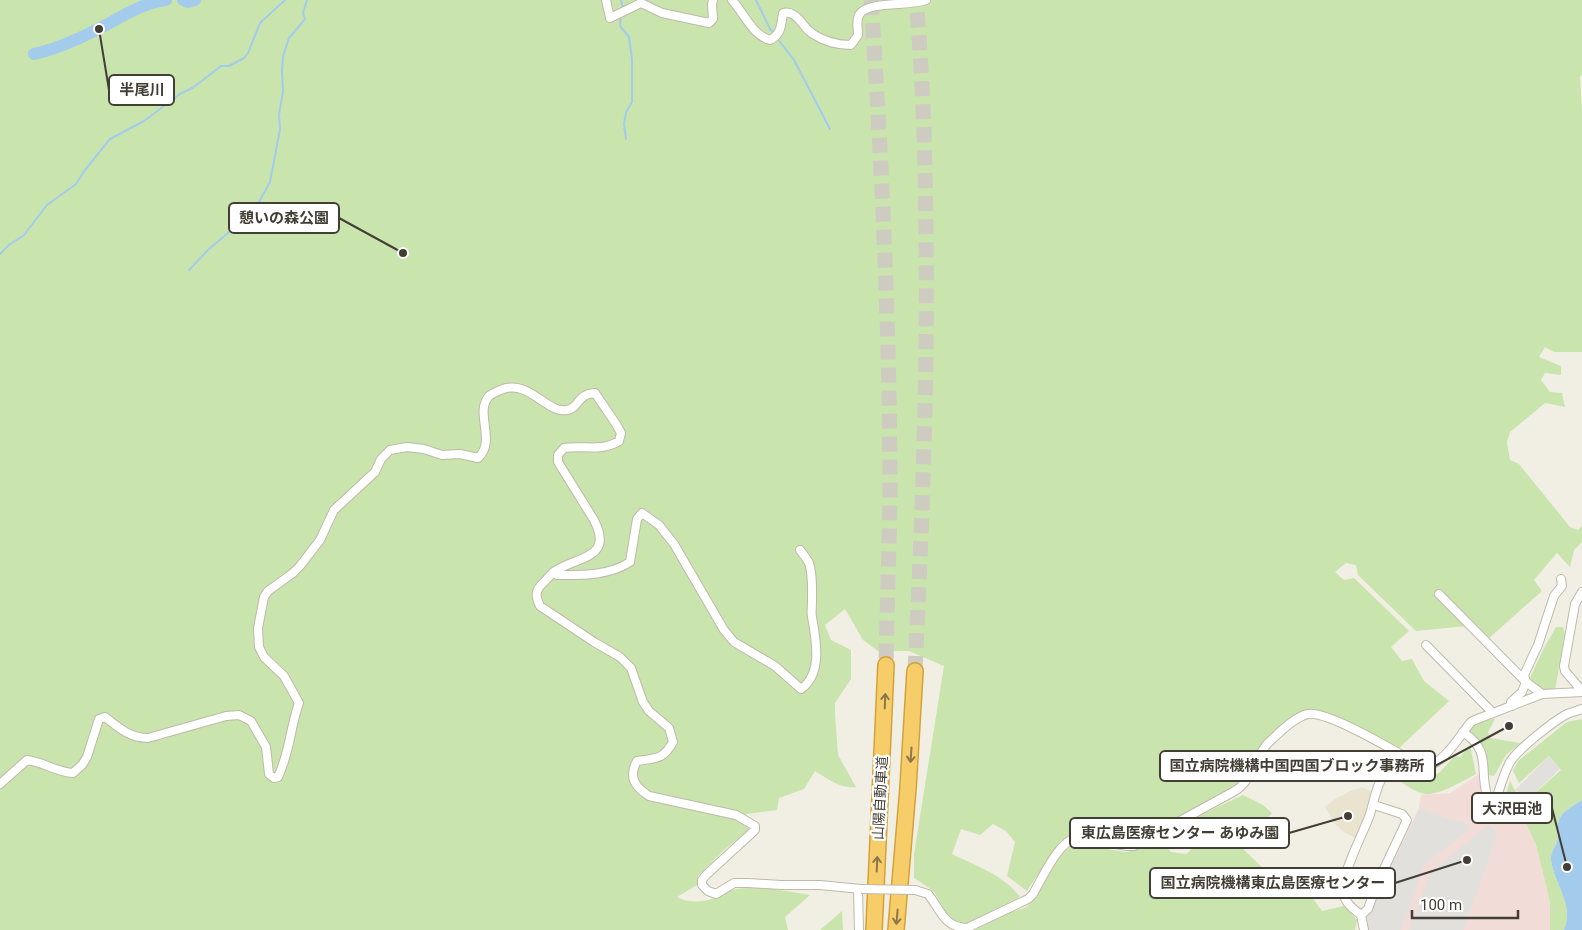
<svg xmlns="http://www.w3.org/2000/svg" width="1582" height="930" viewBox="0 0 1582 930" font-family="Roboto,'Noto Sans JP',sans-serif">
	<style>
		.education { fill: #eae3cf }
		.medical { fill: #f2dcd8 }
		.green { fill: #cae4ae }
		.parking { fill: #e2e0dd }
		.water { fill: #a3cbec }
		.lines { fill: none; stroke-linecap: round; stroke-linejoin: round }
		.stream { stroke: #a3cbec; stroke-width: 2 }
		.river { stroke: #a3cbec; stroke-width: 12 }
		.motorway-tunnel { stroke: #cecbc1; stroke-width: 15; stroke-dasharray: 15 8; stroke-linecap: butt }
		.minor-casing { stroke: #bfb9aa; stroke-width: 10 }
		.motorway-casing { stroke: #d5a23a; stroke-width: 18 }
		.minor { stroke: #fff; stroke-width: 8 }
		.motorway { stroke: #f7cd6a; stroke-width: 15 }
		.minor-bridge-casing { stroke: #bfb9aa; stroke-width: 10; stroke-linecap: butt }
		.minor-bridge { stroke: #fff; stroke-width: 8 }
		.oneway { stroke: #8b774a }
		.labels { text-anchor: middle; stroke-width: 4.5; stroke-linejoin: round; paint-order: stroke }
		.street-label { font-size: 14px; fill: #433e35; stroke: #fff }
		.leader { fill: none; stroke: #433e35; stroke-width: 2 }
		.callout-dot { fill: #433e35; stroke: #fff; stroke-width: 2 }
		.callout { fill: #fff; stroke: #433e35; stroke-width: 2 }
		.callout-label { font-size: 15px; text-anchor: middle; font-weight: bold; fill: #433e35 }
	</style>
	<rect width="100%" height="100%" fill="#f1eee4"/>
	<polygon class="education" points="1362,787 1374,793 1357,839 1344,832 1335,824 1325,807 1335,799 1348,792"/>
	<polygon class="medical" points="1481,773 1484,794 1503,801 1522,814 1536,845 1550,902 1550,930 1366,930 1366,919 1419,808 1421,795 1450,793"/>
	<g class="green">
		<path d="M0,0H1582V75L1580,77L1582,111V352H1554L1545,347L1539,357L1561,366V375L1545,373L1541,380L1550,392L1562,393L1565,407L1545,403L1510,432L1507,442L1510,460L1519,464L1570,527L1578,530L1582,526V542L1574,550L1570,567L1557,553L1534,580L1542,591L1488,639L1467,626L1416,631L1358,575L1356,565L1346,563L1335,572L1344,580L1354,578L1409,631L1391,647L1402,661L1412,659L1424,681L1449,701L1397,750L1319,713L1306,709L1271,735L1261,748L1239,784L1136,840L1125,843L1076,832L1060,841L1027,891L1007,876L1015,842L1006,831L993,824L980,835L961,829L952,854C976,866 1004,875 1020,897L967,923C944,923 945,907 934,892C929,887 920,882 914,878V854L944,666L909,651H878L863,640L845,609L825,625L831,640L851,650V679L835,703V714L838,755L856,787C840,789 828,779 815,771L804,789L779,798L777,810L746,814L749,830L724,850L698,876L697,885L677,897C688,904 706,902 718,897C723,896 727,891 732,890C757,884 785,891 810,895L785,917L788,930H0Z"/>
		<polygon points="1556,627 1563,627 1565,635 1555,690 1541,690 1531,683 1530,678 1543,650"/>
		<path d="M1495,719L1488,732L1490,738L1520,743L1506,755L1494,776L1488,775L1484,747L1469,732L1468,729C1476,722 1484,720 1495,719Z"/>
		<path d="M1582,719V800C1572,807 1561,811 1558,823C1556,828 1558,834 1558,839C1556,846 1550,853 1551,860C1554,884 1575,905 1564,930H1550V902L1536,845L1522,814L1506,794L1510,781L1516,792L1528,799L1561,770L1549,756L1519,783L1513,771L1518,761L1567,722Z"/>
		<path d="M1470,745L1476,774C1465,780 1438,796 1425,794C1415,792 1405,785 1397,779L1431,777L1439,773L1455,756L1460,757Z"/>
		<path d="M1243,795L1263,805L1272,813L1241,847L1267,872L1311,896L1322,911L1344,906L1357,920L1355,930H975C986,925 996,918 1007,914C1015,910 1024,910 1031,903C1045,889 1057,847 1079,844L1125,852L1132,851L1159,838L1171,852L1186,854L1192,849L1194,818Z"/>
		<polygon points="842,911 843,930 820,930"/>
	</g>
	<g class="parking">
		<polygon points="1549,756 1560,769 1529,798 1515,790"/>
		<polygon points="1420,808 1454,821 1455,819 1469,825 1467,831 1424,865 1401,930 1368,930 1366,918"/>
		<polygon points="1488,825 1492,827 1497,836 1463,930 1409,930 1431,872"/>
	</g>
	<path class="water" d="M1582,800V930H1564C1575,905 1554,884 1551,860C1550,853 1556,846 1558,839C1558,834 1556,828 1558,823C1561,811 1572,807 1582,800Z"/>
	<g class="lines">
		<g class="stream">
			<polyline points="621,0 623,8"/>
			<polyline points="756,0 770,29 775,34"/>
			<polyline points="621,15 620,26 629,37 632,59 632,102 626,112 624,124 626,139"/>
			<polyline points="777,38 794,60 830,129"/>
			<polyline points="0,254 9,245 24,235 47,205 76,184 85,170 110,139 144,121 180,94 194,87 221,66 229,66 244,58 248,53 260,23 285,0"/>
			<polyline points="189,270 208,250 243,220 259,202 270,182 280,129 279,114 283,91 282,71 283,56 289,38 305,19 303,13 307,0"/>
		</g>
		<g class="river">
			<polyline points="183,0 188,2 195,0"/>
			<path d="M34,54C57,49 81,38 102,27C123,16 142,3 166,0"/>
		</g>
		<g class="motorway-tunnel">
			<path d="M871,0C882,166 890,333 890,499C889,554 887,610 886,665"/>
			<path d="M915,671C922,524 928,377 926,230C925,153 923,76 916,0"/>
		</g>
		<g class="minor-casing">
			<g id="minor">
				<polyline points="606,0 610,18 641,3 662,13 709,23 713,19 712,4 713,0"/>
				<path d="M732,0C744,13 752,35 770,40C782,34 781,24 783,13C796,9 803,28 813,34C825,42 837,45 851,45L858,35C858,28 856,21 859,15C868,0 909,7 926,0"/>
				<path d="M556,571L557,575C582,575 608,576 630,562L637,519L642,513L659,525L674,544L724,630L734,642L775,666L801,689C823,674 816,639 812,617C811,613 812,606 812,602C812,590 813,574 809,563C807,559 803,554 800,550"/>
				<polyline points="1582,592 1575,604 1564,666 1565,671 1582,691"/>
				<polyline points="1439,594 1526,682 1542,694"/>
				<polyline points="1426,645 1490,710 1490,714"/>
				<polyline points="1512,706 1511,702 1522,692 1526,682 1524,675 1538,645 1554,596 1562,586 1561,579"/>
				<path d="M1463,732C1492,751 1479,769 1487,795C1488,800 1491,805 1493,810"/>
				<path d="M0,784L27,760C43,762 57,772 73,773L82,765L87,757L99,719L105,717C119,728 130,738 148,738L226,716L239,715L251,721L266,747L269,774L274,778L278,777C290,752 290,728 299,703L284,676L264,657L259,647L258,628L264,597L268,591L293,573L300,566L320,540L334,510L375,472L381,459L390,450L407,447L424,449L442,455L460,454L478,458C497,441 474,413 489,396C493,393 498,391 503,389C530,380 547,414 567,410C580,408 576,394 595,393L616,424L621,433L619,441C601,452 583,445 564,448L558,455V462L594,520C614,559 578,556 555,571C551,574 547,579 544,582C535,590 535,596 540,606L594,642L620,657L631,668L643,702L649,711L669,728L673,742C663,760 656,758 637,761C628,777 635,787 649,796L736,815L755,826V830L706,875L702,880V885L708,891L716,894L734,883H748L781,885H820L861,889"/>
				<path d="M1489,819C1497,801 1500,782 1509,764C1515,751 1554,721 1567,714C1572,712 1577,711 1582,709"/>
				<polyline points="858,890 859,930"/>
				<path d="M915,890L928,894C941,910 943,927 967,928L1028,899L1033,894C1043,877 1058,841 1078,837L1127,846H1134L1233,792C1236,790 1240,788 1242,785C1252,777 1257,755 1268,743C1278,734 1294,717 1308,714C1330,711 1403,756 1425,768"/>
				<polyline points="1361,915 1368,909 1376,886 1407,820 1402,814 1374,805"/>
				<path d="M1364,930L1361,915C1353,909 1345,903 1343,892C1340,878 1363,833 1369,817C1373,807 1377,780 1385,775C1392,772 1414,770 1423,768C1445,763 1458,738 1471,722L1475,720L1542,694L1582,692"/>
			</g>
		</g>
		<g class="motorway-casing">
			<g id="motorway">
				<polyline points="874,930 886,665"/>
				<polyline points="896,930 908,788 915,671"/>
			</g>
		</g>
		<use href="#minor" class="minor"/>
		<use href="#motorway" class="motorway"/>
		<g class="minor-bridge-casing">
			<polyline id="minor-bridge" points="861,889 915,890"/>
		</g>
		<use href="#minor-bridge" class="minor-bridge"/>
	</g>
	<defs><path id="oneway-shaft" d="M-6 0H5M1.5-3L5.5 0L1.5 3" fill="none" stroke-width="1.6" stroke-linecap="round" stroke-linejoin="round" transform="scale(1.25)"/></defs>
	<g class="oneway">
		<use href="#oneway-shaft" transform="translate(885 701) rotate(-88)"/>
		<use href="#oneway-shaft" transform="translate(911 755) rotate(94)"/>
		<use href="#oneway-shaft" transform="translate(877 864) rotate(-88)"/>
		<use href="#oneway-shaft" transform="translate(897 917) rotate(95)"/>
	</g>
	<g class="labels">
		<g class="street-label">
			<text transform="translate(880 798) rotate(-87)" y="5">山陽自動車道</text>
		</g>
	</g>
	<path class="leader" d="M99 29L109 90M403 253L339 218M1509 726L1435 766M1567 867L1552 808M1348 816L1289 833M1467 860L1395 883"/>
	<g class="callout-dot">
		<circle cx="99" cy="29" r="5"/>
		<circle cx="403" cy="253" r="5"/>
		<circle cx="1509" cy="726" r="5"/>
		<circle cx="1567" cy="867" r="5"/>
		<circle cx="1348" cy="816" r="5"/>
		<circle cx="1467" cy="860" r="5"/>
	</g>
	<g class="callout">
		<rect x="109" y="75" width="65" height="30" rx="5"/>
		<rect x="229" y="203" width="110" height="30" rx="5"/>
		<rect x="1160" y="751" width="275" height="30" rx="5"/>
		<rect x="1472" y="793" width="80" height="30" rx="5"/>
		<rect x="1070" y="818" width="219" height="30" rx="5"/>
		<rect x="1150" y="868" width="245" height="30" rx="5"/>
	</g>
	<g class="callout-label">
		<text x="142" y="95">半尾川</text>
		<text x="284" y="223">憩いの森公園</text>
		<text x="1297" y="771">国立病院機構中国四国ブロック事務所</text>
		<text x="1512" y="814">大沢田池</text>
		<text x="1180" y="838">東広島医療センター あゆみ園</text>
		<text x="1273" y="888">国立病院機構東広島医療センター</text>
	</g>
	<path d="M1412 910v8h106v-8" fill="none" stroke="#433e35" stroke-width="2.5"/>
	<text x="1420" y="910" font-size="15" fill="#433e35" stroke="#ffffff" stroke-width="4" paint-order="stroke">100 m</text>
</svg>
